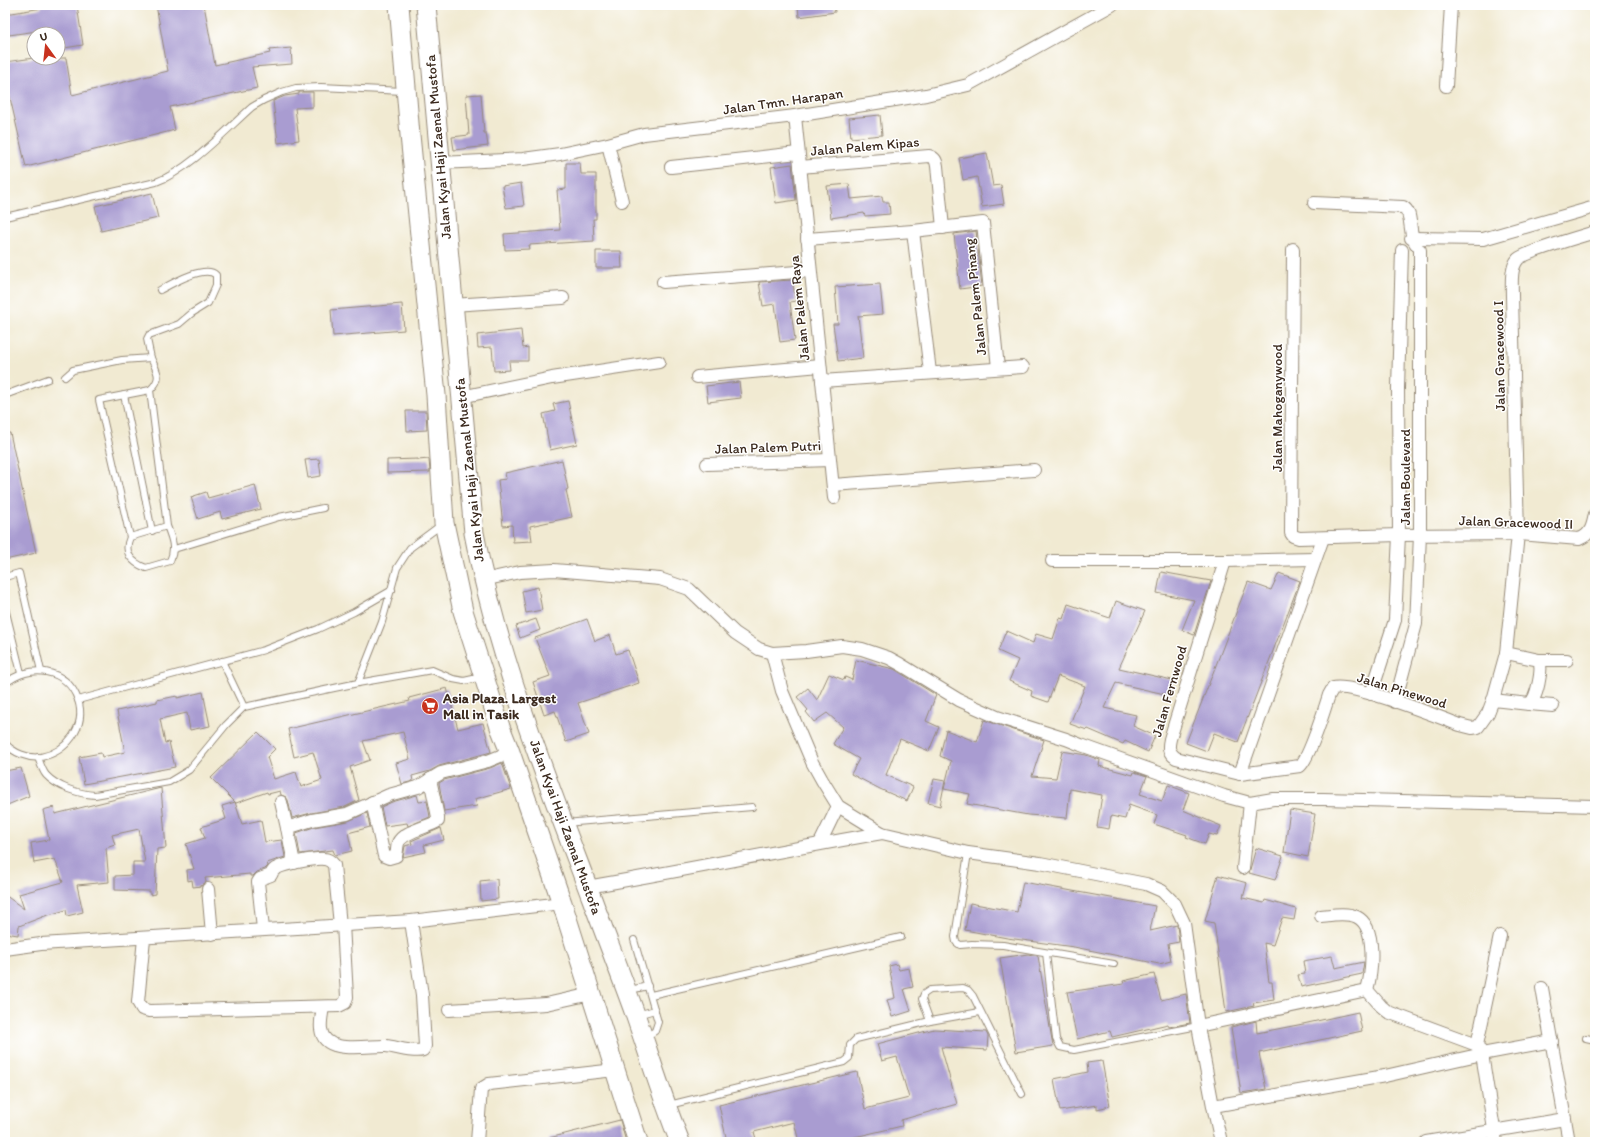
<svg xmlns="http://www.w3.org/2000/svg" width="1600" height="1147" viewBox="0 0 1600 1147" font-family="Itim,sans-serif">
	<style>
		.building { fill: #a99cd1 }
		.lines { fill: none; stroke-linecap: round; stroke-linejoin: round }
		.service-casing { stroke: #968a78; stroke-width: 8 }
		.minor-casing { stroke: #968a78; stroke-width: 14 }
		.primary-casing { stroke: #968a78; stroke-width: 21 }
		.service { stroke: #fff; stroke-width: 6 }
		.minor { stroke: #fff; stroke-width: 12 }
		.primary { stroke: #fff; stroke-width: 19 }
		.labels { text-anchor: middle; stroke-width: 3; stroke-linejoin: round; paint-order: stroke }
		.street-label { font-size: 14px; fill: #3b2a1e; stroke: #fff }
		.poi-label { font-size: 14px; font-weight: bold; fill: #3b2a1e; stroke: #fff; text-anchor: start }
	</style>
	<rect width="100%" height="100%" fill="#fff"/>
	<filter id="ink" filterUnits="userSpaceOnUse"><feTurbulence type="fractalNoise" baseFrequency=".025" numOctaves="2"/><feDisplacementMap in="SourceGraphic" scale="8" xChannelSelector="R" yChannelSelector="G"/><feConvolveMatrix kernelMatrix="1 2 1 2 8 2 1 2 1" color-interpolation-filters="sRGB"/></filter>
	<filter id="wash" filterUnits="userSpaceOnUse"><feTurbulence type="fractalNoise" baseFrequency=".012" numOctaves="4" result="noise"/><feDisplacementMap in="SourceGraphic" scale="16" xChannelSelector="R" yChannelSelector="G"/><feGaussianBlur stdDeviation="0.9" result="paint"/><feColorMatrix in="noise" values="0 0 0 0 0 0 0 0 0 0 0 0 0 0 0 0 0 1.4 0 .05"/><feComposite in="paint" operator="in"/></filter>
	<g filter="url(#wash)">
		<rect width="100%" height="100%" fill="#f1ead2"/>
		<g id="blocks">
			<g class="building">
				<polygon points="51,5 77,5 83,45 58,49 58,34 45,34 44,30 9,35 6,14 42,8 41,6"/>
				<polygon points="156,5 204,5 215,65 270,53 269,50 291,48 292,64 252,67 257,88 170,107 175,130 26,167 8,89 5,90 5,62 34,58 66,58 72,95 168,71"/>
				<polygon points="798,5 834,5 835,12 799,17"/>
				<polygon points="299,92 313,92 313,107 295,108 299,140 278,143 273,101 285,96 299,94"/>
				<polygon points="481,94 484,133 486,133 488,146 454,150 452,137 469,135 466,95"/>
				<polygon points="880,115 882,135 851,138 849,118"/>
				<polygon points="987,153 993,186 1001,185 1004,204 982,207 977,177 963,180 959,158"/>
				<polygon points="566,163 580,163 581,174 596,174 596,219 593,219 594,241 529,245 530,249 505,250 504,234 560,230 557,190 566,189"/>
				<polygon points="792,164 796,200 776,203 771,167"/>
				<polygon points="521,183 524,206 506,208 502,186"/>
				<polygon points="849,184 851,199 882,196 883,202 889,202 890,214 865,216 864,213 831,218 827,186"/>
				<polygon points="152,193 158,218 101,231 95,206"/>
				<polygon points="976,231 982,286 960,289 954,234"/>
				<polygon points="596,251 621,251 622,268 596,268"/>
				<polygon points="792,280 796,301 790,302 795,340 780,342 775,304 763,306 759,282"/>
				<polygon points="880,284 883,314 858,316 863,358 838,361 833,324 838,324 835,287"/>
				<polygon points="402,304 404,330 333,336 331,310"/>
				<polygon points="521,330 523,348 528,347 528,361 509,361 510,370 494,371 492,347 478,348 477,335"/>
				<polygon points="739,382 741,398 708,402 706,386"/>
				<polygon points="568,401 577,444 550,450 543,414 555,411 553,404"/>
				<polygon points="406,411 426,411 427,430 407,431"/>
				<polygon points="5,433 10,433 36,553 5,560"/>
				<polygon points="319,459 321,476 308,478 305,460"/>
				<polygon points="418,459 418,460 429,459 430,472 387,473 387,460"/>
				<polygon points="562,460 568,489 566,490 572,517 530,526 532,541 513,542 512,525 503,526 498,480 506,479 505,473"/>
				<polygon points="255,485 261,509 222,519 220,512 198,519 191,497 206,492 208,498"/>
				<polygon points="1161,572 1211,581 1194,635 1182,630 1194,600 1157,593"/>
				<polygon points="1279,573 1300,581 1238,742 1214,733 1207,751 1186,743 1248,582 1271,590"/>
				<polygon points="538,587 542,610 526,613 522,591"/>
				<polygon points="1116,601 1145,611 1119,668 1172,680 1169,695 1116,683 1104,708 1136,715 1133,726 1155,736 1148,752 1125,741 1123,744 1088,729 1087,730 1070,724 1085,686 1058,676 1048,702 1031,696 1032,691 1009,681 1018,660 998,651 1006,631 1033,643 1036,634 1053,639 1060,618 1063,619 1068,604 1110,618"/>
				<polygon points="536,619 540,630 520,638 516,626"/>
				<polygon points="587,619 595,641 610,635 616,654 628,650 639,683 578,703 589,734 566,742 555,711 544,715 533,682 550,676 535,638"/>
				<polygon points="856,660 894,669 936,695 926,721 939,727 929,751 900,739 886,775 913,787 907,801 880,789 851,774 859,759 833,744 843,727 827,713 814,722 806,712 808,710 797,697 808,688 817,700 829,674 844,680 845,677 852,680"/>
				<polygon points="447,688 458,729 483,723 491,752 439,766 430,771 412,776 413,781 402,784 396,763 410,759 403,732 363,741 370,760 350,767 359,800 345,807 311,813 292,818 288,800 286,797 281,795 280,791 268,794 267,792 236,803 235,802 242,824 261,820 265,842 282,840 285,857 267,863 268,866 265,869 257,872 253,876 250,876 250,874 205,878 206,882 201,886 193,887 192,880 188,881 187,870 194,869 186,844 205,838 201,827 226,819 222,806 235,802 211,778 258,732 275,749 267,757 274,779 296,772 301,787 322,780 313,752 294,757 288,729 410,701 409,698"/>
				<polygon points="203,692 210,726 190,730 187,713 160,719 165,743 169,742 175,767 84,784 79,757 101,753 102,757 125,752 117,711 157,702 157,700 177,696 177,698"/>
				<polygon points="984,720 1044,740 1032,776 1056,778 1062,751 1086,755 1100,760 1099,766 1133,775 1134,772 1147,776 1140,794 1162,801 1168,785 1189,793 1183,810 1221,826 1217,836 1209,834 1205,844 1186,837 1187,835 1154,824 1157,815 1129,805 1125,819 1111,816 1109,829 1097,827 1102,795 1070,789 1067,818 1028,815 967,804 970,794 944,789 951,761 940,756 946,730 977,742"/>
				<polygon points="502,763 511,789 475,799 477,806 444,811 439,783 444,780 490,768"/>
				<polygon points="21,768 29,796 5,806 5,771"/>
				<polygon points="934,779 945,781 940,806 928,803"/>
				<polygon points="161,788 166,848 157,849 155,894 150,895 150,891 115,890 115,876 133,875 133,862 145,862 139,829 112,835 115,845 106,848 109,882 77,885 83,912 67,916 66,910 45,916 19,926 18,935 5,933 5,895 24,909 19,894 63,882 55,859 34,863 31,843 49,840 43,810 54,807 55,814"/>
				<polygon points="417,795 419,802 427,801 430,817 408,826 407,823 385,826 381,807 392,802"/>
				<polygon points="1290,810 1315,814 1308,857 1284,852"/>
				<polygon points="367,813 370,827 348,833 352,851 335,855 333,850 300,854 296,833 314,827 348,821"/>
				<polygon points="441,828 444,840 424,845 426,852 403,857 405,846 412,844 411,841"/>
				<polygon points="1256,848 1283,856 1275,880 1249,873"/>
				<polygon points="1218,875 1247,883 1243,898 1264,903 1265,900 1296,909 1294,920 1282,918 1273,945 1264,943 1269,982 1272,982 1274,1000 1253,1003 1254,1006 1226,1012 1214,923 1205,921"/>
				<polygon points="497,879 498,899 481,901 480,881"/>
				<polygon points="1023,882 1155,906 1150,931 1177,925 1179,942 1168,944 1171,961 1159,964 1074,947 1007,938 965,930 970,903 1017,912"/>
				<polygon points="1028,954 1038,956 1053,1046 1016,1052 1000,958"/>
				<polygon points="1332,956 1335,968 1364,962 1362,974 1301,987 1298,975 1305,974 1303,961"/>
				<polygon points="897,964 899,970 909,968 913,987 904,989 911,1011 892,1017 887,1000 895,998 889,966"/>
				<polygon points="1154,974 1161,1000 1186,994 1190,1023 1169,1027 1168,1024 1112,1037 1110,1031 1077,1039 1067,992 1124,984 1123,981"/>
				<polygon points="1358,1012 1362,1031 1259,1053 1266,1089 1241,1093 1231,1027 1256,1021 1257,1033 1303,1024"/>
				<polygon points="934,1029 986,1032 988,1036 987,1050 941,1047 957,1104 901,1120 902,1126 846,1139 847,1142 799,1142 794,1122 754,1132 757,1142 727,1142 719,1105 857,1072 865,1109 909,1098 897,1057 882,1061 877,1044"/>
				<polygon points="1102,1061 1110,1106 1097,1109 1097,1105 1060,1111 1054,1079 1088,1072 1087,1063"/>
				<polygon points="620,1120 626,1142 549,1142 549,1138"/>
			</g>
		</g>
	</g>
	<g filter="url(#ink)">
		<use href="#blocks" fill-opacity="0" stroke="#968a78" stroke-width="1"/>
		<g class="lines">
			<g class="service-casing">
				<g id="service">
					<path d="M5,217L156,182C189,170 225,131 252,107L264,100L282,92L296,88L321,87L403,91"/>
					<path d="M151,358L147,339L149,335L179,324L192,313L208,303L216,285V275C205,264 171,284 160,290"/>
					<path d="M65,377L73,370L122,360L151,358C157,372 163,378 150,390L99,400L130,537"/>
					<path d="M150,390L167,526L130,537C123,553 131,562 146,568L170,561C176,548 172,539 167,526"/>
					<polyline points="5,395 48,379"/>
					<polyline points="124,395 152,531"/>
					<polyline points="174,549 279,517 323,508"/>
					<polyline points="5,577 19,573 41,671"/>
					<polyline points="5,608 21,673"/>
					<polyline points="222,661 244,707"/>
					<polyline points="358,683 382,622 397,568 410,548 441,525"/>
					<path d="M5,684C29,663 67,668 78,700C87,727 66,752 41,757C29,759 13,753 5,743"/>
					<polyline points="78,700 264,650 318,629 354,612 392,590"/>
					<path d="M38,757C40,763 42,770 46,775C57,787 79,794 95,795L169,782L189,770L226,725L244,707L358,683L432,670L453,679L464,681L482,677"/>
					<polyline points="565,823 752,807"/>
					<polyline points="968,853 955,937 956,942 960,945 972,944 1003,945 1114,964"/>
					<polyline points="634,940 658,1022 655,1031 646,1037"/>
					<polyline points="1046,953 1055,1031 1056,1039 1060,1047 1074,1050 1198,1026"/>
					<polyline points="630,990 648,986"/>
					<polyline points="651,995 901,937"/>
					<polyline points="637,1015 655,1010"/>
					<polyline points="930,1021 980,1012"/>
					<polyline points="1586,1038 1595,1040"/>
					<polyline points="669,1105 844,1062 849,1058 850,1045 856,1039 930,1021 922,999 924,994 930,990 963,988 968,990 973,996 1022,1094"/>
				</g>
			</g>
			<g class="minor-casing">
				<g id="minor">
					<polyline points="1446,86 1451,5"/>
					<polyline points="795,116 834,498"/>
					<polyline points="608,144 622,201"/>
					<polyline points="440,163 523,159 560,154 608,144 644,134 795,116 926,95 968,85 1112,5"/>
					<polyline points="671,167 798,153"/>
					<path d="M800,167L929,156C935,158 936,160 937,166L943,228"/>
					<path d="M1314,203L1403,207C1414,213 1407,232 1416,244"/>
					<polyline points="913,231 930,372"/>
					<polyline points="1411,238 1483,239 1595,207"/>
					<polyline points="807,239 913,231 983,223 998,368"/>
					<path d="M1293,249L1291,533L1293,536L1299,538L1399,535L1518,534L1579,539C1591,535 1593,525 1595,514"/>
					<polyline points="663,282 810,271"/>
					<polyline points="452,305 563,298"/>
					<polyline points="697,377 820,366"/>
					<polyline points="822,381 1023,367"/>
					<polyline points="461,397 552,378 659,362"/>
					<polyline points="707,464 830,460"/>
					<polyline points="833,485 1034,470"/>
					<path d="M1052,561H1225L1170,739C1168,748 1168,752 1176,758L1240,774L1300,766C1309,758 1325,708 1329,695L1333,688C1355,683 1436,716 1460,725L1472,728L1478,727L1488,713L1493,700L1506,653L1518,534L1512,296C1512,285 1510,268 1518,259C1526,252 1582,236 1595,232"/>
					<polyline points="1225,561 1315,559"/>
					<polyline points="483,580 520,572 554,570 660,579 689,589 735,633 759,649 772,653 806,651 842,646 862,649 889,658 900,664 959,700 997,717 1066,739 1081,745 1224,796 1250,803 1273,799 1323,799 1595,806"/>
					<polyline points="772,653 782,691 812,762 822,780 838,806 882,833 968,853 1040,863 1146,884 1162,891 1175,904 1184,923 1198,1026 1213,1106 1221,1142"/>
					<polyline points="1539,660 1567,660"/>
					<polyline points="1371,694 1395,620 1399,535 1398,388 1402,250"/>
					<path d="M1493,700L1529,704C1537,699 1543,669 1539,660L1506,653"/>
					<polyline points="1395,702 1416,624 1420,535 1420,250"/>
					<polyline points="1529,704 1553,706"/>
					<polyline points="1240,774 1323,538"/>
					<polyline points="281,802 287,828 312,820 347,814 389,795 418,787 441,773 488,761 510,752"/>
					<path d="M372,802L384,856L389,858L396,856C397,852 397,847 398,843C403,831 427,828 438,821V817L430,779"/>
					<polyline points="287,828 294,863"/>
					<polyline points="820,843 838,806"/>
					<polyline points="1243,868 1250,803"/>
					<path d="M587,887C686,870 783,850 882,833"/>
					<polyline points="208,889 212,934"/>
					<path d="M263,929L258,882L260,879L271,875C272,872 274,869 277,868C284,864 315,858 324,859C328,859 331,861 334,865L340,925"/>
					<polyline points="144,938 138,1002 142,1009 149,1011 339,1006 345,1003 347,997 343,924"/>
					<polyline points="5,949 41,944 411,921 562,903"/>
					<polyline points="1542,988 1569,1142"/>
					<polyline points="1367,990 1381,1006 1388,1012 1477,1045"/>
					<path d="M323,1007C322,1014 320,1022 321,1029C324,1056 368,1045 386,1046C396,1047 414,1053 423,1050L425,1046L422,995L411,921"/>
					<polyline points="449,1010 546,1004 591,994"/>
					<path d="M1198,1026L1367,990C1372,972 1377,927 1357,917C1347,912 1331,915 1321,916"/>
					<polyline points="1213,1106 1385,1076 1482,1054 1552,1041"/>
					<polyline points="477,1142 481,1089 489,1084 615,1070"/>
					<polyline points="1426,1142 1565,1119"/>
					<polyline points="1496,1142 1482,1054 1477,1045 1500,936"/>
				</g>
			</g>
			<g class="primary-casing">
				<g id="primary">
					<polyline points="399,5 410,135 436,395 444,523 463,611 500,727 510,752 562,903 638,1142"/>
					<path d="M426,5L474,533C498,659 547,780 592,899C606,937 621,975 635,1014C650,1057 663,1100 680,1142"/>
				</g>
			</g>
			<use href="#service" class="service"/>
			<use href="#minor" class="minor"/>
			<use href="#primary" class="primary"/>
		</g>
	</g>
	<defs>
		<g id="supermarket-disc" transform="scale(0.9)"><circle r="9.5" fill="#c8321e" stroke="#fff"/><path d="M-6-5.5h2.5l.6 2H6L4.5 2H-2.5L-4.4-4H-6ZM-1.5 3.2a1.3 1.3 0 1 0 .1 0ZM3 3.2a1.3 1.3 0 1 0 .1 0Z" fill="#fff"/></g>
	</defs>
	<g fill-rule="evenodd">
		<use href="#supermarket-disc" x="430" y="706"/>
	</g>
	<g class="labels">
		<g class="street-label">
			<text transform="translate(783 101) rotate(-8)" y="5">Jalan Tmn. Harapan</text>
			<text transform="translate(865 146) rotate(-5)" y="5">Jalan Palem Kipas</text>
			<text transform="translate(438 147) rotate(-95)" y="5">Jalan Kyai Haji Zaenal Mustofa</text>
			<text transform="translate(975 297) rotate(-96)" y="5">Jalan Palem Pinang</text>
			<text transform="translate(799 308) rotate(-96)" y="5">Jalan Palem Raya</text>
			<text transform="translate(1499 356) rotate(-91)" y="5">Jalan Gracewood I</text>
			<text transform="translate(1277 408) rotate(-90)" y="5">Jalan Mahoganywood</text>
			<text transform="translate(768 447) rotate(-2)" y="5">Jalan Palem Putri</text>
			<text transform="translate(469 470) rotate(-96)" y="5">Jalan Kyai Haji Zaenal Mustofa</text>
			<text transform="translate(1405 477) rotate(-90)" y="5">Jalan Boulevard</text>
			<text transform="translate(1516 522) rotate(2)" y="5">Jalan Gracewood II</text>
			<text transform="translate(1402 690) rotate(17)" y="5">Jalan Pinewood</text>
			<text transform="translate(1169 691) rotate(-74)" y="5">Jalan Fernwood</text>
			<text transform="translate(566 827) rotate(70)" y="5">Jalan Kyai Haji Zaenal Mustofa</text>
		</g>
		<g class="poi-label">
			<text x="443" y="703">Asia Plaza. Largest<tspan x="443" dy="16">Mall in Tasik</tspan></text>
		</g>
	</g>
	<rect width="1600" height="1147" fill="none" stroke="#fff" stroke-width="20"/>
	<g transform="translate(46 46) rotate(345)"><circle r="19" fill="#ffffff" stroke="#b1aaa5"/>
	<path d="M0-3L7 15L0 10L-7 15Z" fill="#c8321e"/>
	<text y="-6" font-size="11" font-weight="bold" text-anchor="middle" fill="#3b2a1e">U</text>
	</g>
</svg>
